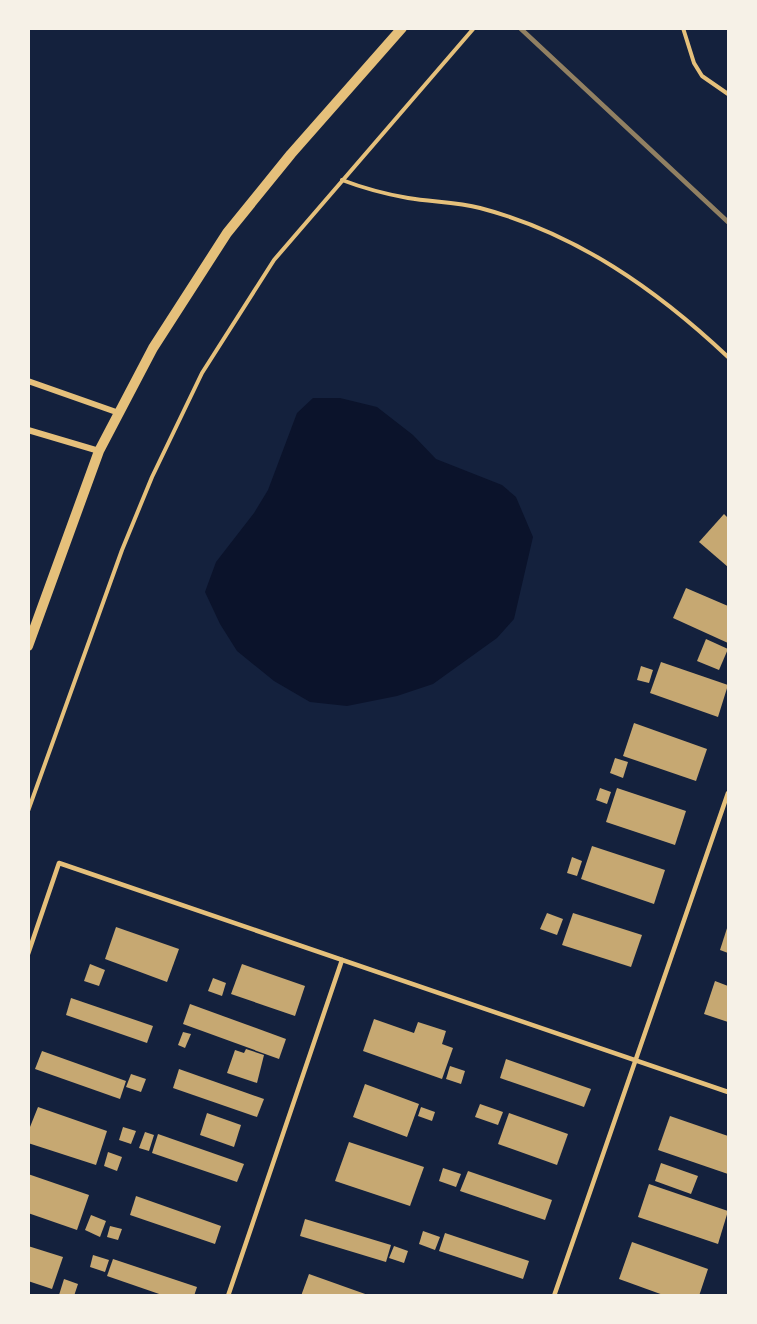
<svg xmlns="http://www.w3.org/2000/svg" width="757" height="1324" viewBox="0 0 757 1324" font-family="'Work Sans',sans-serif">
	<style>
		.water { fill: #0b132b }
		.building { fill: #c6a872 }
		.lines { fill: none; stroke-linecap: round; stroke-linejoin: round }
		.path { stroke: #e5c07b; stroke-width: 4 }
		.service { stroke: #e5c07b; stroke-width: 4.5 }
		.minor { stroke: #e5c07b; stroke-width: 6 }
		.tertiary { stroke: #e5c07b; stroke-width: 10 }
		.rail { stroke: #918062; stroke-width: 4.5 }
	</style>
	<rect width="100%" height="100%" fill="#14213d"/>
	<polygon class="water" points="313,398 340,398 377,407 413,435 436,459 502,485 516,497 533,537 514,619 497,638 433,684 397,696 347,706 310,702 274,681 237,651 220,624 205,592 216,562 254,513 268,490 297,413"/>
	<g class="building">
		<polygon points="724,514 728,518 728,567 699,542"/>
		<polygon points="686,588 728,606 728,643 673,618"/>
		<polygon points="706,639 728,649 719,670 697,661"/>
		<polygon points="661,662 728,685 718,717 650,693"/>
		<polygon points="641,666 653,670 649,683 637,680"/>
		<polygon points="634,723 707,749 696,781 623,756"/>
		<polygon points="615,758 628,762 623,778 610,773"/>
		<polygon points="600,788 611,792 607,804 596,800"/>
		<polygon points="617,788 686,811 675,845 606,822"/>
		<polygon points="592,846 665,870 654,904 581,879"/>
		<polygon points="572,857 582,861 577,876 567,873"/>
		<polygon points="547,913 563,919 557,935 540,929"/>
		<polygon points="573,913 642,935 631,967 562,945"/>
		<polygon points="728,925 728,953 720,950"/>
		<polygon points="116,927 179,949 167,982 105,959"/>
		<polygon points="90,964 105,970 99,986 84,981"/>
		<polygon points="242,964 305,986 295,1016 231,994"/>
		<polygon points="213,978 226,983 222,996 208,991"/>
		<polygon points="715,981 728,986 728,1022 704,1014"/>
		<polygon points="71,998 153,1026 147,1043 66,1015"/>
		<polygon points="190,1004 286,1039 279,1059 183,1024"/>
		<polygon points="374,1019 414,1033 418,1022 446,1031 442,1044 453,1048 442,1079 363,1051"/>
		<polygon points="183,1032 191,1034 185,1048 178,1045"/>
		<polygon points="246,1049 264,1055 257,1083 227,1073 235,1050 244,1053"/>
		<polygon points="42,1051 126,1081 120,1099 35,1069"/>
		<polygon points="506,1059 591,1089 584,1107 500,1078"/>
		<polygon points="450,1066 465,1071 461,1084 446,1079"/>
		<polygon points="179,1069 264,1099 257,1117 173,1088"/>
		<polygon points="131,1074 146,1079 141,1092 126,1087"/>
		<polygon points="365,1084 419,1104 407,1137 353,1117"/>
		<polygon points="480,1104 503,1112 498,1125 475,1117"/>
		<polygon points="38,1107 107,1131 96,1165 28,1143 28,1132"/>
		<polygon points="421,1107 435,1112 432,1121 418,1116"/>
		<polygon points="207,1113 241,1125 234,1147 200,1135"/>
		<polygon points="509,1113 568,1134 557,1165 498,1144"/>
		<polygon points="670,1116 728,1136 728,1174 658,1150"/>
		<polygon points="123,1127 136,1131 131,1144 119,1140"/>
		<polygon points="145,1132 154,1135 149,1151 139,1148"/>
		<polygon points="158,1134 244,1164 237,1182 152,1153"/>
		<polygon points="349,1142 424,1167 410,1206 335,1181"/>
		<polygon points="108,1152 122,1157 117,1171 104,1166"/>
		<polygon points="661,1163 698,1176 691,1194 655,1181"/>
		<polygon points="443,1168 461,1174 456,1187 439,1181"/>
		<polygon points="468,1171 552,1200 545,1220 460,1191"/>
		<polygon points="28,1174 89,1195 77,1230 28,1213"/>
		<polygon points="649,1184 728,1211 718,1244 638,1217"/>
		<polygon points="136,1196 221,1226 215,1244 130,1215"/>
		<polygon points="91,1215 106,1221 100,1237 85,1230"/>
		<polygon points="305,1219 391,1245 386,1262 300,1236"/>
		<polygon points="110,1226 122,1229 118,1240 107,1237"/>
		<polygon points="423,1231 440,1237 435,1250 419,1244"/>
		<polygon points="445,1233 529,1261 523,1279 439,1251"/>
		<polygon points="632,1242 708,1269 699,1296 666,1296 619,1279"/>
		<polygon points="28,1246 63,1257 52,1289 28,1281"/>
		<polygon points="394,1246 408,1251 404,1263 389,1258"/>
		<polygon points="93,1255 109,1260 105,1272 90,1267"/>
		<polygon points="113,1259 197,1287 194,1296 165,1296 107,1276"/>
		<polygon points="309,1274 368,1295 368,1296 301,1296"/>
		<polygon points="64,1279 78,1284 74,1296 59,1295"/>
	</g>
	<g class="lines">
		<g class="path">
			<polyline points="683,28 694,63 702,76 728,94"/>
			<path d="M342,180C363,188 385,194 408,198C432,202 457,202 480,208C576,233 657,290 728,357"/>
			<polyline points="28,811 122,550 152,477 202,373 274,260 474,28"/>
		</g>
		<g class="service">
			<polyline points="28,954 59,863 728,1092"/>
			<polyline points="228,1296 342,960"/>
			<polyline points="554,1296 728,793"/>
		</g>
		<g class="minor">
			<polyline points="28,381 119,413"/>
			<polyline points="28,430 99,451"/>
		</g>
		<polyline class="tertiary" points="28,646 99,451 153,348 227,233 291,154 402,28"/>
		<polyline class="rail" points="520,28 728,222"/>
	</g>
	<rect width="757" height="1324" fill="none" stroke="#f6f1e7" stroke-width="60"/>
</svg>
